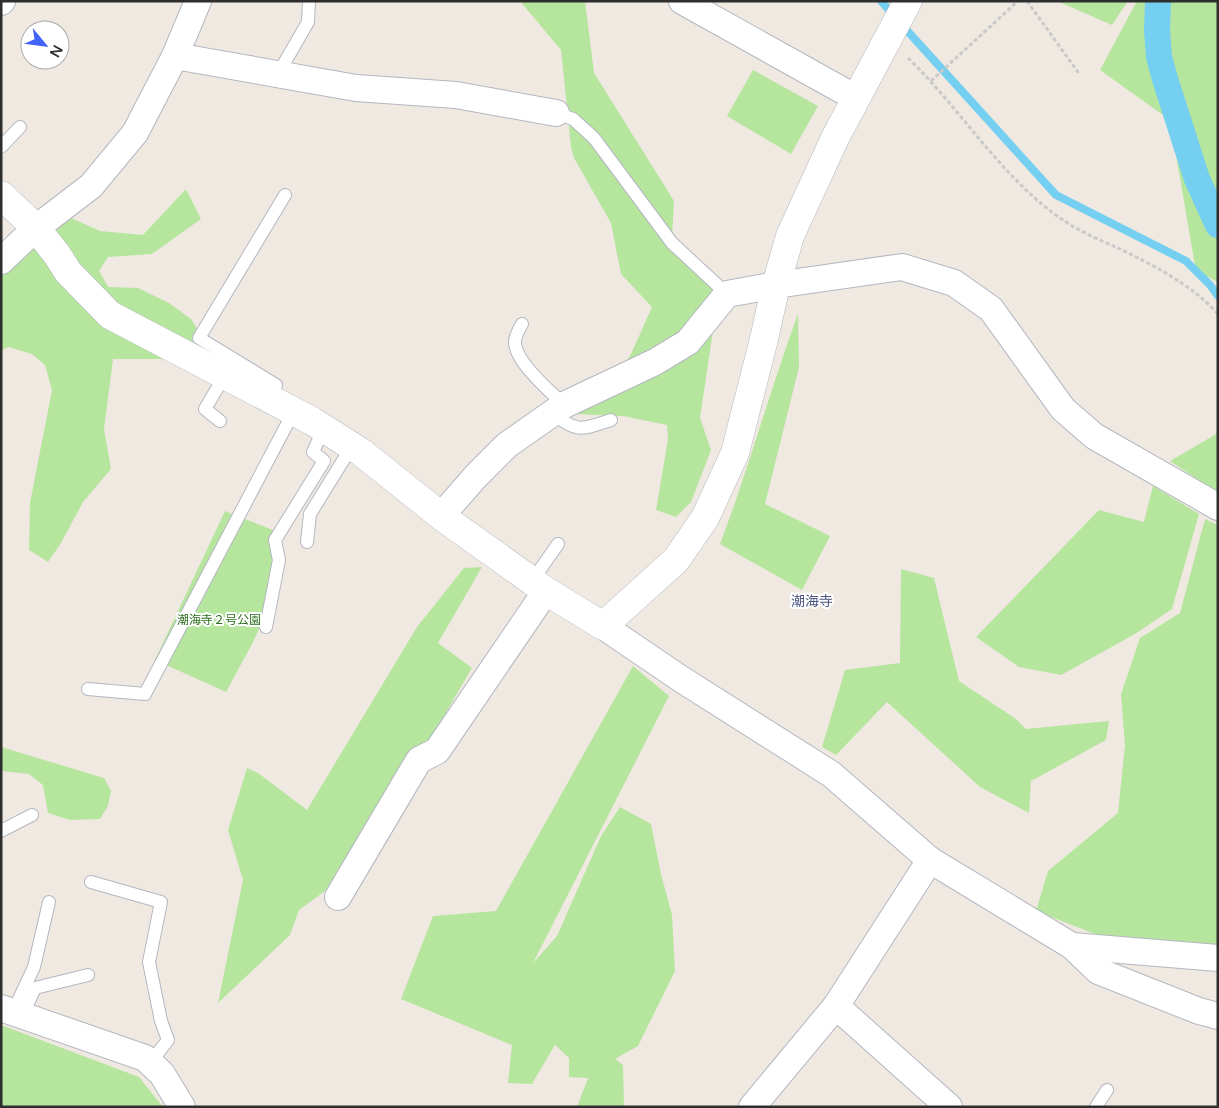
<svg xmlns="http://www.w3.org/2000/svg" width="1219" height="1108" viewBox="0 0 1219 1108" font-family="'Varela Round','Noto Sans JP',sans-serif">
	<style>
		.green { fill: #b6e59e }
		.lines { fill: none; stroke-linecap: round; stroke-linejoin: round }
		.stream { stroke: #75cff0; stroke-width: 8 }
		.canal { stroke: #75cff0; stroke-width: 26 }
		.service-casing { stroke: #b4b7c1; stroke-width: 14 }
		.minor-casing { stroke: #b4b7c1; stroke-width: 28 }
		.tertiary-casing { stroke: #b4b7c1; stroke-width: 29 }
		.path { stroke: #c9c9c9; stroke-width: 3; stroke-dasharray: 4 2.5; stroke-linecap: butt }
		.service { stroke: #fff; stroke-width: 12 }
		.minor { stroke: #fff; stroke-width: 26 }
		.tertiary { stroke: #fff; stroke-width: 28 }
		.labels { text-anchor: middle; stroke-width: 4; stroke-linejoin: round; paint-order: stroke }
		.park-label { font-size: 12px; fill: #2c6e1b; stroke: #fff }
		.neighbourhood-label { font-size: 14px; fill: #4d5680; stroke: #fff }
	</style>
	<rect width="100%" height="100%" fill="#efe9e1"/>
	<g class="green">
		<polygon points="520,1 585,1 594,73 674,201 672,238 693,261 718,297 700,418 711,450 691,502 676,517 656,510 668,439 667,425 623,416 576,414 614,382 631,354 652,307 621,274 611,223 574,158 571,147 561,50"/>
		<polygon points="1057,1 1128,1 1112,25"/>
		<polygon points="1137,1 1218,1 1218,282 1196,271 1170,120 1100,70"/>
		<polygon points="753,70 818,106 791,154 727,116"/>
		<polygon points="186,189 201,219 152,254 108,257 99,271 108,287 138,288 169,303 191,319 209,348 214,370 173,359 113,359 104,429 111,469 83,502 61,543 48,562 29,550 30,503 52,390 45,365 32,354 8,347 1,351 1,269 64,215 100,231 143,235"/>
		<path d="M798,314L799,367L765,504L830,536L802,590L720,544C749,468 770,390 798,314Z"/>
		<polygon points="1218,433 1218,493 1170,461"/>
		<polygon points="1153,486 1199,514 1172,609 1135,634 1061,675 1019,667 976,637 1099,510 1144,522"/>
		<polygon points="225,511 278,532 267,612 252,644 226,692 155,660"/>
		<polygon points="1205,519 1218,525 1218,947 1173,948 1095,934 1036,911 1048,871 1118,813 1125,745 1121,694 1140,638 1180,613"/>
		<polygon points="482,567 438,643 472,668 431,738 410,751 325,891 299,910 290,935 218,1003 243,880 228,830 247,768 258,773 307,810 417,627 464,568"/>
		<polygon points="901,569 934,578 959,681 1016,719 1026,729 1109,721 1106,740 1031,781 1029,813 980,787 887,702 836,755 822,747 845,670 900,663"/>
		<polygon points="633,666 669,696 533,963 557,936 601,836 620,807 651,824 661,874 672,915 675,971 638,1046 615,1059 623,1065 624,1107 577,1107 588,1078 569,1077 569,1058 555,1045 532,1084 508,1083 512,1045 401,999 433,916 496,911"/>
		<polygon points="1,747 104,778 111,791 108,806 100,819 70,820 48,813 43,785 29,774 1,771"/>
		<polygon points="1,1025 139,1077 163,1107 1,1107"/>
	</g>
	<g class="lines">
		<g class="stream">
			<polyline points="881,1 894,16"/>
			<polyline points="902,25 1056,195 1186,261 1210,285 1218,296"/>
		</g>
		<polyline class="canal" points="1158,1 1157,31 1159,57 1165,79 1197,179 1218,225"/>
		<g class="service-casing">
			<g id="service">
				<polyline points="278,74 308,22 309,1"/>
				<polyline points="556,113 573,119 594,138 672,243 727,294"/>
				<polyline points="1,147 20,127"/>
				<path d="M522,324C519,329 515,336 515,342C515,362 550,391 564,405"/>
				<polyline points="272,400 276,385 199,338 285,195"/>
				<path d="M553,413C577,434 583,429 611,420"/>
				<polyline points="220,421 205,409 225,375"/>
				<polyline points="307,542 310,514 352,446"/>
				<polyline points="532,581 558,544"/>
				<polyline points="266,627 279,560 275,540 324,461 313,452 324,428"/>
				<polyline points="88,689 145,694 294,411"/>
				<polyline points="1,831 32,815"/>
				<polyline points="91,882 161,902 149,962 161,1021 168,1040 150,1063"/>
				<polyline points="13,1012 34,967 49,902"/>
				<polyline points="22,1016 35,988 88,975"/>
				<polyline points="1096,1107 1107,1090"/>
			</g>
		</g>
		<g class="minor-casing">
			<g id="minor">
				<polyline points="682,1 856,98"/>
				<polyline points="1,2 2,1"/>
				<polyline points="175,56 356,88 456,95 556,113"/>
				<polyline points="1,261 36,228 91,186 135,133 175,56 198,1"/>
				<polyline points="441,516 476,476 507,445 564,405 655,362 688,342 727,294 776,285 902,267 954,283 991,309 1063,409 1094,436 1218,507"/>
				<polyline points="603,626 681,679 831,774 930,860 1072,946 1098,971 1199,1011 1218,1016"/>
				<polyline points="338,897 419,760 437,751 546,591"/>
				<polyline points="1072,946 1218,958"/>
				<polyline points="836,1006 949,1107"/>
				<polyline points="1,1008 145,1058 162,1074 182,1107"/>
				<polyline points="752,1107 836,1006 930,860"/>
			</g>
		</g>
		<g class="tertiary-casing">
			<polyline id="tertiary" points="1,195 36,228 58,256 68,272 110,315 312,421 361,452 441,516 546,591 603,626 676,560 705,518 735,453 764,339 776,285 790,236 835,138 908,1"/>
		</g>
		<g class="path">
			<polyline points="1027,1 1080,75"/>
			<path d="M908,58C961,109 999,175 1060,218C1078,231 1100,240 1120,249C1155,266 1192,285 1218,314"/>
			<polyline points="931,81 1018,1"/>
		</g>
		<use href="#service" class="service"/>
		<use href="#minor" class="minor"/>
		<use href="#tertiary" class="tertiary"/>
	</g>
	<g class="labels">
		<g class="park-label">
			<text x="219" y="624">潮海寺２号公園</text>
		</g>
		<g class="neighbourhood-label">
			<text x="812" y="606">潮海寺</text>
		</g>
	</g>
	<rect width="1219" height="1108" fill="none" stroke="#2e2e2e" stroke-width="5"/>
	<g transform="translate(45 45) rotate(119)"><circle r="24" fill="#ffffff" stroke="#ababab"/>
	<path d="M0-4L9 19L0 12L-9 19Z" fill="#4264fb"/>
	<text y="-8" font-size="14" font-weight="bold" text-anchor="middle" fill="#2e2e2e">N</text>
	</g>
</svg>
